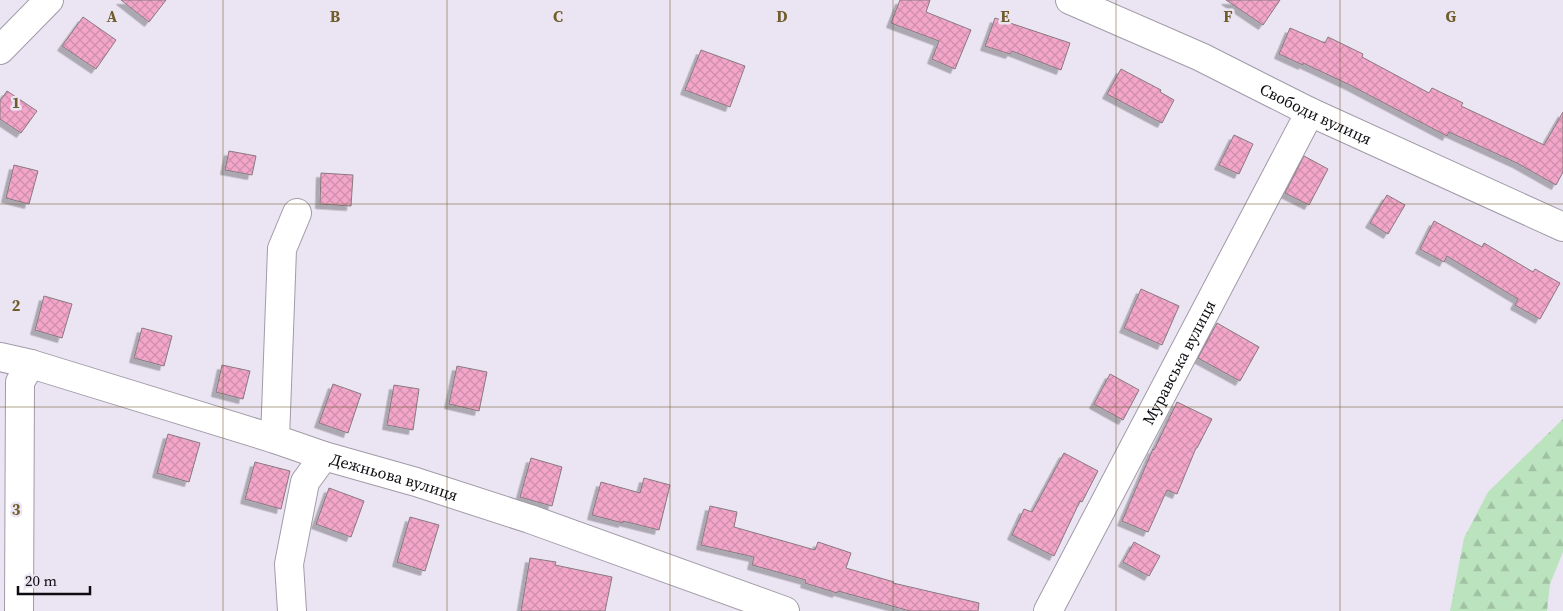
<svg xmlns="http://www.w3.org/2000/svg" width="1563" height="611" viewBox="0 0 1563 611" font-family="'Source Serif 4',serif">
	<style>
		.forest { fill: url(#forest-firs) }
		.building { fill: url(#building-cross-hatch); stroke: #88797f; filter: url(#shadow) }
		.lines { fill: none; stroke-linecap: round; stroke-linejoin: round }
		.minor-casing { stroke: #a19ba8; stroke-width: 30 }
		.minor { stroke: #fff; stroke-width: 28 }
		.grid { fill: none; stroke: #705d2b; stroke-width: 1; stroke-opacity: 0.55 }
		.labels { text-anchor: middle; stroke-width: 5; stroke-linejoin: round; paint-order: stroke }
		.street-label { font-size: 16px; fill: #0e0c11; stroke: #ebe5f3 }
		.grid-label { font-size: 16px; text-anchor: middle; font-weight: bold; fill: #705d2b; stroke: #ebe5f3; stroke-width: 5; stroke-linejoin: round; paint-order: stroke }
	</style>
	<defs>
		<pattern id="forest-firs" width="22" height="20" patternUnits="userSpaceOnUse" patternTransform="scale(1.25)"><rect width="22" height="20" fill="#bbe3be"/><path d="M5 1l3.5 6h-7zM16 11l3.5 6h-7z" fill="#a0c2a2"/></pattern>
		<pattern id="building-cross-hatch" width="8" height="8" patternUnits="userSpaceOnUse" patternTransform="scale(1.25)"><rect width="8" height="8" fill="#f3a6ca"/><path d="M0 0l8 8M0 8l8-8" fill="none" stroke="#cf8eac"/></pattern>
		<filter id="shadow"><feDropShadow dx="-4.5" dy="4.5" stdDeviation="0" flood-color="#0004"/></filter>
	</defs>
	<rect width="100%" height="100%" fill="#ebe5f3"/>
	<polygon class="forest" points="1563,419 1563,552 1550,584 1547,611 1450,611 1464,538 1488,492"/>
	<g class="building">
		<polygon points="121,0 166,0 149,22"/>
		<polygon points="900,0 930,0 926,12 971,30 955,69 932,59 939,41 891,23"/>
		<polygon points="1226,0 1280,0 1263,25"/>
		<polygon points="83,17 116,40 96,69 62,46"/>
		<polygon points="995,18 1070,43 1061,70 1012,51 1010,54 985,46"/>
		<polygon points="1290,28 1325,43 1328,37 1363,54 1362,57 1429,93 1432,88 1463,103 1461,106 1544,145 1563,112 1563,172 1556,185 1517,163 1449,132 1447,136 1350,85 1303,63 1303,65 1279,54"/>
		<polygon points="701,50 745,66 730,107 685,90"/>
		<polygon points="1121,69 1161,90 1160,92 1174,100 1162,123 1107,94"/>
		<polygon points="7,91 37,111 21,133 0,119 0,101"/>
		<polygon points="1234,135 1253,144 1239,174 1219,165"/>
		<polygon points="229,151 256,156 252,175 225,170"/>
		<polygon points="1304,156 1328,169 1309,205 1285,193"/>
		<polygon points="14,165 38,171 29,204 6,198"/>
		<polygon points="321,173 353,175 351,206 320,204"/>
		<polygon points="1387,195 1405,205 1388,234 1370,223"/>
		<polygon points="1434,221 1482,247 1484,243 1533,272 1535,269 1560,283 1540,319 1515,305 1518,299 1447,256 1444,262 1420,249"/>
		<polygon points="1141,289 1179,306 1162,345 1124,328"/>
		<polygon points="44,296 72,304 62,338 35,330"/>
		<polygon points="1217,323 1259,347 1240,381 1198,358"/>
		<polygon points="142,328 172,336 164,366 134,358"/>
		<polygon points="222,365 250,371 243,399 216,392"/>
		<polygon points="457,366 487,372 479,411 449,404"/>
		<polygon points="1110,374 1139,390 1123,420 1094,404"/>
		<polygon points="333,384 361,394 348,433 319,423"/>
		<polygon points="394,385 419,389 413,430 387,425"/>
		<polygon points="1177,402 1212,419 1197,448 1196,448 1177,494 1167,490 1148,532 1122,521 1153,449 1154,450"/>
		<polygon points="168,434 200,443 189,482 157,473"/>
		<polygon points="1064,453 1098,471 1082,502 1080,501 1054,556 1012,535 1024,509 1032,512"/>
		<polygon points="531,458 562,467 552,506 520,497"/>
		<polygon points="255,462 290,471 281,509 245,499"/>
		<polygon points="644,478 670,485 659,530 623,521 623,523 592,515 601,482 640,493"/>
		<polygon points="329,488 364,501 351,537 316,524"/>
		<polygon points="710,506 737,512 734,527 815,550 818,542 851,553 846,568 894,582 893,583 979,603 978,611 910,611 838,591 837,593 805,583 806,580 752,565 754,557 701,545"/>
		<polygon points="410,517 439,525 425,571 397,562"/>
		<polygon points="1134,542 1160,556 1149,576 1123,562"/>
		<polygon points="530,558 556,562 555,565 612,577 605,611 521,611"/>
	</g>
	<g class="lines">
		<g class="minor-casing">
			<g id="minor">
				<path id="s1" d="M1070,0L1201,57L1310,112L1563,227"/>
				<polyline points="0,50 49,0"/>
				<path id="s2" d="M0,357L31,364L275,439L324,456L416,482L530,519L785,611"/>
				<polyline points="275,439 282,249 297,213"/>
				<polyline points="19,611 20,382 31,364"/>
				<polyline points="292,611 289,564 305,482 324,456"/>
				<path id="s3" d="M1048,611L1310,112"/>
			</g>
		</g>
		<use href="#minor" class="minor"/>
	</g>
	<path class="grid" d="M223,0V611M447,0V611M670,0V611M893,0V611M1116,0V611M1340,0V611M0,204H1563M0,407H1563"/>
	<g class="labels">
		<g class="street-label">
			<text dy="6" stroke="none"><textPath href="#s1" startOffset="271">Свободи вулиця</textPath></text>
			<text dy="6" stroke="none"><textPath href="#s3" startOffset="281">Муравська вулиця</textPath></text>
			<text dy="6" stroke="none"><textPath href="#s2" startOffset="412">Дежньова вулиця</textPath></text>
		</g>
	</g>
	<g class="grid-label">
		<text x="112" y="22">A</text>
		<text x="335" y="22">B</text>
		<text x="558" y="22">C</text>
		<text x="782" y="22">D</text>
		<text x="1005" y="22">E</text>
		<text x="1228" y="22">F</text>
		<text x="1451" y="22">G</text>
		<text x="16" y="108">1</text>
		<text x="16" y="311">2</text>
		<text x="16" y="515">3</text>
	</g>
	<path d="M18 586v8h72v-8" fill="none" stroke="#0e0c11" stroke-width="2.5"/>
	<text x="25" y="586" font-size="15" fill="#0e0c11" stroke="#ebe5f3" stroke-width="4" paint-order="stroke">20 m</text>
</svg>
